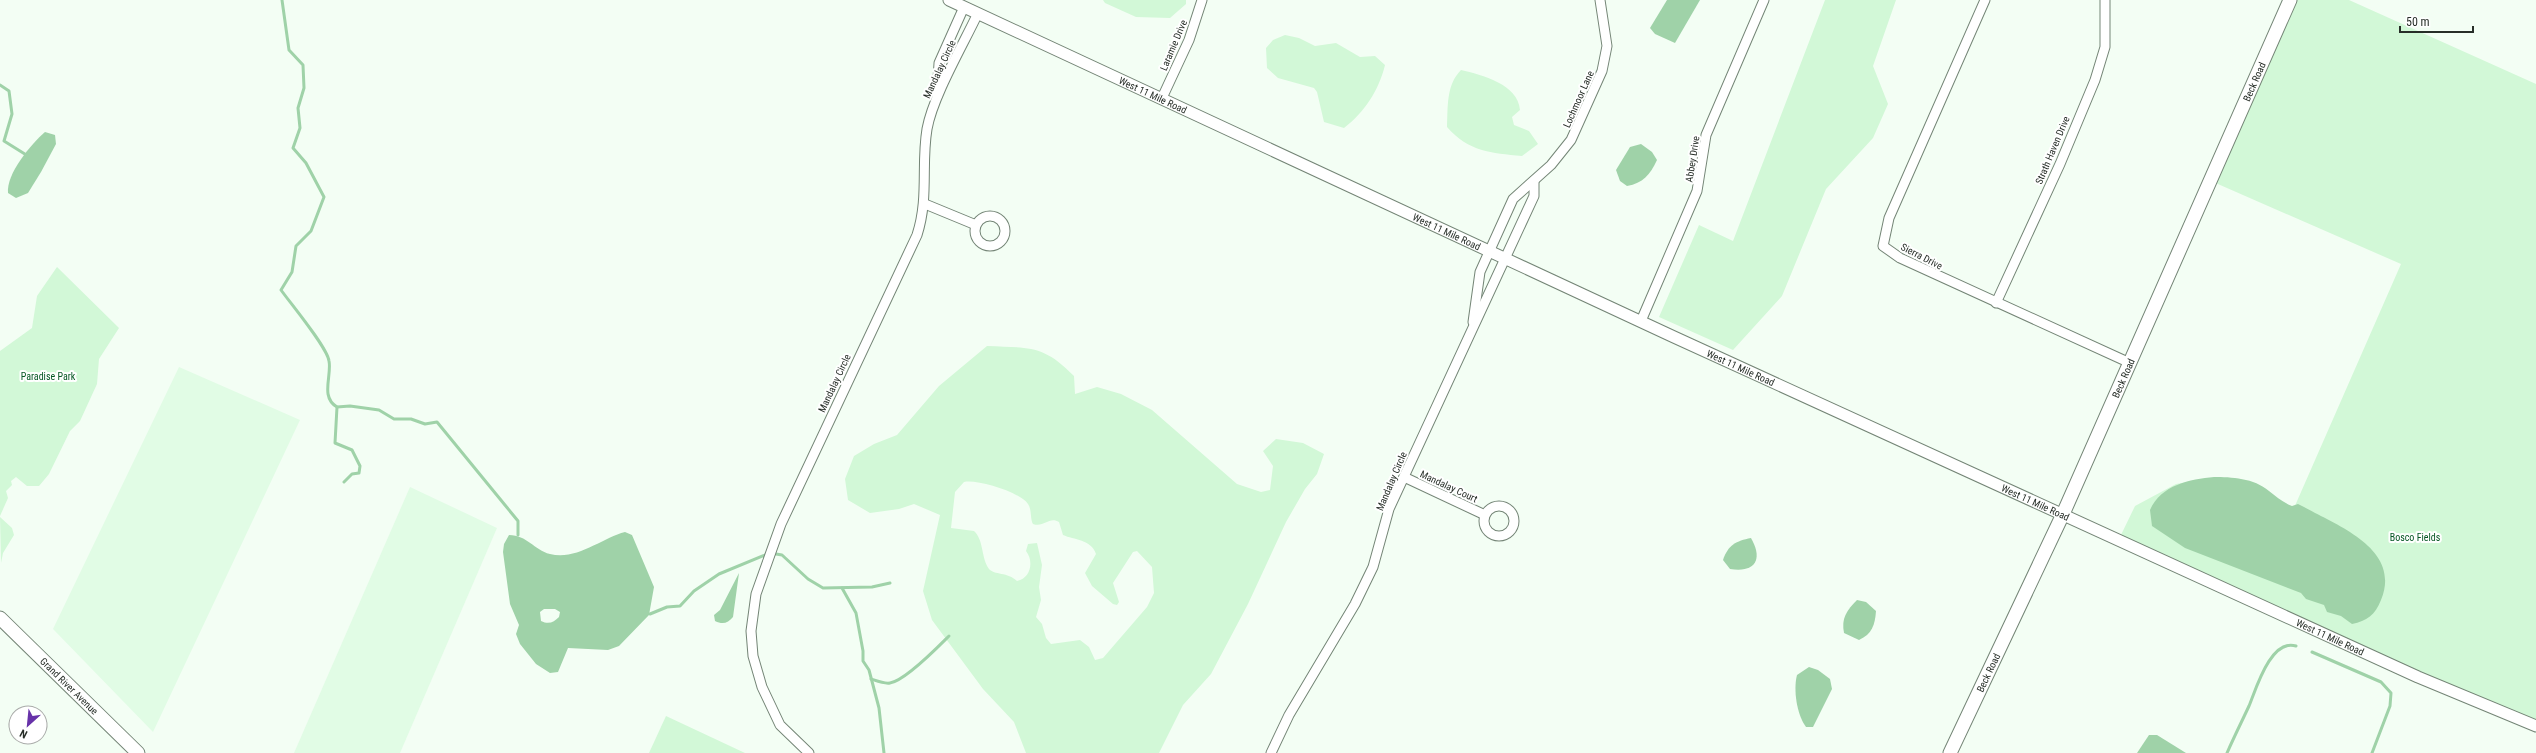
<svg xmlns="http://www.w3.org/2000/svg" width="2536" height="753" viewBox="0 0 2536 753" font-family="'Roboto Condensed',sans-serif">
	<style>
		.built { fill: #e1fce5 }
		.green { fill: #d2f8d7; fill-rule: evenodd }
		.water { fill: #9fd2a8; fill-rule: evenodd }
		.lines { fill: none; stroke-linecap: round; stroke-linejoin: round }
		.stream { stroke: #9fd2a8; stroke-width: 3 }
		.minor-casing { stroke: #748576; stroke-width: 11 }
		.tertiary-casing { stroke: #748576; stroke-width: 13 }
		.secondary-casing { stroke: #748576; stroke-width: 15 }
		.minor { stroke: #fff; stroke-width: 9 }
		.tertiary { stroke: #fff; stroke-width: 11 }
		.secondary { stroke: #fff; stroke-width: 13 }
		.labels { text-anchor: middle; stroke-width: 4; stroke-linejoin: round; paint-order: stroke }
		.street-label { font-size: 10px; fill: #272e28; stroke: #fff }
		.park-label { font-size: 10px; fill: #055623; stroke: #fff }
	</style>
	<rect width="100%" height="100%" fill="#f3fef4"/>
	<g class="built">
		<polygon points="179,367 300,420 153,732 53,629"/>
		<polygon points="410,487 497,528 400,753 294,753"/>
	</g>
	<g class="green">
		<polygon points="1103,0 1186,0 1186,4 1170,18 1136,17 1105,3"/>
		<polygon points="1825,0 1896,0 1873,66 1888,104 1873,138 1826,189 1782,296 1733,350 1659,317 1699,225 1733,241"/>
		<polygon points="2291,0 2349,0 2536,84 2536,725 2120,537 2135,506 2176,484 2198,480 2294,508 2401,264 2211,181"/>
		<path d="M1285,35L1299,38L1315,46L1336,43L1360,57L1375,56L1385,65C1379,90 1364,113 1344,128L1324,122L1317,92L1314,88L1278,78L1267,68L1266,48L1273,40Z"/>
		<path d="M1461,70C1482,75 1518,84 1520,110L1512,117L1514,125L1529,131L1538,144L1522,156C1491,153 1469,152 1447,127C1448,107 1446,85 1461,70Z"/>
		<polygon points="57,267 119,328 99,359 97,384 80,421 70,431 49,474 39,486 27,486 16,477 11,481 12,485 6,491 8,498 0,516 0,351 32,328 37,296"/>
		<path d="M987,346C1029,348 1043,344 1074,376L1075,394L1097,387L1121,394L1152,410L1237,484L1261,492L1270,490L1273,466L1263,451L1276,439L1303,443L1324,454L1317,474L1305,489L1286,522L1248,604L1211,674L1183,705L1159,753H1026L1014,722L983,689L932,620L923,591L940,515L914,504L899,509L870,513L848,500L845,479L854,456L874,444L897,435L939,386ZM964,482C977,479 1020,492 1028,504C1032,510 1030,519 1033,524C1044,528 1049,516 1059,522L1063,535C1074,540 1091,539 1096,554L1085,573L1092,586L1113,604L1117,605L1119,602L1113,583L1133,552L1137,551L1152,567L1154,593L1147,607L1103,658L1095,660L1089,647L1080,640L1051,644L1046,638L1042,624L1036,617L1041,600L1039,587L1042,565L1037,543L1028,544L1026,551C1034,561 1031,578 1017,581C1008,572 994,575 989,569C981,558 984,540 974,531L951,528L955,492Z"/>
		<polygon points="0,517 12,528 14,535 3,553 1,563"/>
		<polygon points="666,716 745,753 649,753"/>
	</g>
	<g class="water">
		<polygon points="1667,0 1700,0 1675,43 1655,34 1650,28"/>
		<path d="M45,132L55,135L56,144L41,172L28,193L16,198L8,193C6,174 31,144 45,132Z"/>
		<path d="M1641,144L1652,152L1657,160C1650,175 1643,183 1627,186L1620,181L1616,170L1630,147Z"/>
		<path d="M2214,477C2231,477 2254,478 2269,491C2277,497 2282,502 2292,506L2298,504L2304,507C2338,526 2402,549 2381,600C2375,615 2367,621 2352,624L2341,616L2327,612L2324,605L2306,599L2301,593L2185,548L2152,526L2150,510C2161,485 2190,479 2214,477Z"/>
		<path d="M625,532L632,535L654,587L649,615L619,646L608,650L568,648L558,672L550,673L536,664L520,644L516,634L519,625L510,604L503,552L504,544L509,535C527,535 534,550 550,554C576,561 602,538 625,532ZM544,609H555L560,612L559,617C554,622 549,625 541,621L540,612Z"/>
		<path d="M1751,538C1763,559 1756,573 1730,569L1723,560C1728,545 1736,541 1751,538Z"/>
		<path d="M739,573L733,617C728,623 723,625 715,621L714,615L720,610Z"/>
		<path d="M1857,600L1866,602L1876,611C1875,625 1872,634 1859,640L1844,633C1841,618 1847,610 1857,600Z"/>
		<path d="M1809,667L1818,670L1830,679L1832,689L1813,727H1806C1797,715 1793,690 1797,675Z"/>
		<polygon points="2149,735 2157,735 2186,753 2137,753"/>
	</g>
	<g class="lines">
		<g class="stream">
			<path d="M282,0L289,50L303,65L304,88L298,108L300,128L293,148L306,163L324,197L311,231L296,246L292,272L281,290C291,304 327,347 329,361C332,376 320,397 337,407L335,443L352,450L360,466L359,473L352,474L344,482"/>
			<polyline points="0,85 9,91 12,114 4,141 28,156"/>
			<polyline points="337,407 350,406 379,410 394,419 411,419 425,424 437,422 518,521 518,535"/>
			<polyline points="842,588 856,613 863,651 863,661 869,670 879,708 884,753"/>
			<polyline points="650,614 667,607 680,606 694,591 719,574 770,553 782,555 808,579 823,588 872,587 890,583"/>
			<polyline points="2312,652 2381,682 2391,693 2390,706 2372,753"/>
			<path d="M871,679C877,681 884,684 890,683C905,681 937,648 949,636"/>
			<path d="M2227,753C2234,737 2242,721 2249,706C2256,689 2271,638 2296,646"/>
		</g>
		<g class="minor-casing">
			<g id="minor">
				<polyline points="1985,0 1889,218 1883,246 1900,258 2130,363"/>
				<polyline points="937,96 939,63 964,7"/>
				<polyline points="1162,98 1189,40 1202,0"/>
				<polyline points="925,204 976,225"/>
				<circle cx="990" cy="231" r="15"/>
				<polyline points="1996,303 2060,164 2095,80 2105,47 2105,0"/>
				<polyline points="1641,321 1697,191 1706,135 1764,0"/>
				<polyline points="1473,322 1480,272 1513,199 1551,165 1571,140 1602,71 1607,46 1600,0"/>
				<polyline points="1404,477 1485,515"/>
				<circle cx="1499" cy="521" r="15"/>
				<path d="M809,753L780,725L762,687L753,656L751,631L756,594L781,524L917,235C929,198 921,165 927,129C933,96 963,45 978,13"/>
				<polyline points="1271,753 1289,715 1355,604 1373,567 1389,509 1534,196 1534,181"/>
			</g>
		</g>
		<g class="tertiary-casing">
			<g id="tertiary">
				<path id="s1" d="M949,0L1674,337L2418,677L2536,726"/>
			</g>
		</g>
		<g class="secondary-casing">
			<g id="secondary">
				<path id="s2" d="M0,618L138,753"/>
				<path id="s3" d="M1950,753L2063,514L2290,0"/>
			</g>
		</g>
		<use href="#minor" class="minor"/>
		<use href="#tertiary" class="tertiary"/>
		<use href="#secondary" class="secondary"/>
	</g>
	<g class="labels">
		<g class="street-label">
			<text transform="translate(1173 45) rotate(-67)" y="4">Laramie Drive</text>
			<text transform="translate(939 69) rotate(-65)" y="4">Mandalay Circle</text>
			<text dy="4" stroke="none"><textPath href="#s3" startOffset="737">Beck Road</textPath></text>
			<text dy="4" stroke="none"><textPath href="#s1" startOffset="225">West 11 Mile Road</textPath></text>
			<text transform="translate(1578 99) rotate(-66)" y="4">Lochmoor Lane</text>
			<text transform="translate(2052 150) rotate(-67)" y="4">Strath Haven Drive</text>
			<text transform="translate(1692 159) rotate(-81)" y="4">Abbey Drive</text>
			<text dy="4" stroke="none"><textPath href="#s1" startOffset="549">West 11 Mile Road</textPath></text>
			<text transform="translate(1922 256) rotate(27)" y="4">Sierra Drive</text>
			<text dy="4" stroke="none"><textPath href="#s1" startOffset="873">West 11 Mile Road</textPath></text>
			<text dy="4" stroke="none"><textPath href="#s3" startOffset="413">Beck Road</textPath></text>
			<text transform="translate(834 383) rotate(-65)" y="4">Mandalay Circle</text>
			<text transform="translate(1391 481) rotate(-67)" y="4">Mandalay Circle</text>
			<text transform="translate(1449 486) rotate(25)" y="4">Mandalay Court</text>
			<text dy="4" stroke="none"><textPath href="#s1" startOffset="1197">West 11 Mile Road</textPath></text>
			<text dy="4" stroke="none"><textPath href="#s1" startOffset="1521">West 11 Mile Road</textPath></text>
			<text dy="4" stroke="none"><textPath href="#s3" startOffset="89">Beck Road</textPath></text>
			<text dy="4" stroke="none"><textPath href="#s2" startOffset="97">Grand River Avenue</textPath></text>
		</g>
		<g class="park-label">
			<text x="48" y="380">Paradise Park</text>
			<text x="2415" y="541">Bosco Fields</text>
		</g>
	</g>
	<g transform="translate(28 725) rotate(207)"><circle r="19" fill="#ffffff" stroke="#a9aba9"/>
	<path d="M0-3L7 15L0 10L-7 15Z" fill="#6732a9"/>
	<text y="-6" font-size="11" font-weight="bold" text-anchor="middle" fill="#272e28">N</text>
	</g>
	<path d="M2400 26v6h73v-6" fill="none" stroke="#272e28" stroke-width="2"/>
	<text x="2406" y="26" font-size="12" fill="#272e28" stroke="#ffffff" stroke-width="3" paint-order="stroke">50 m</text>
</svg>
